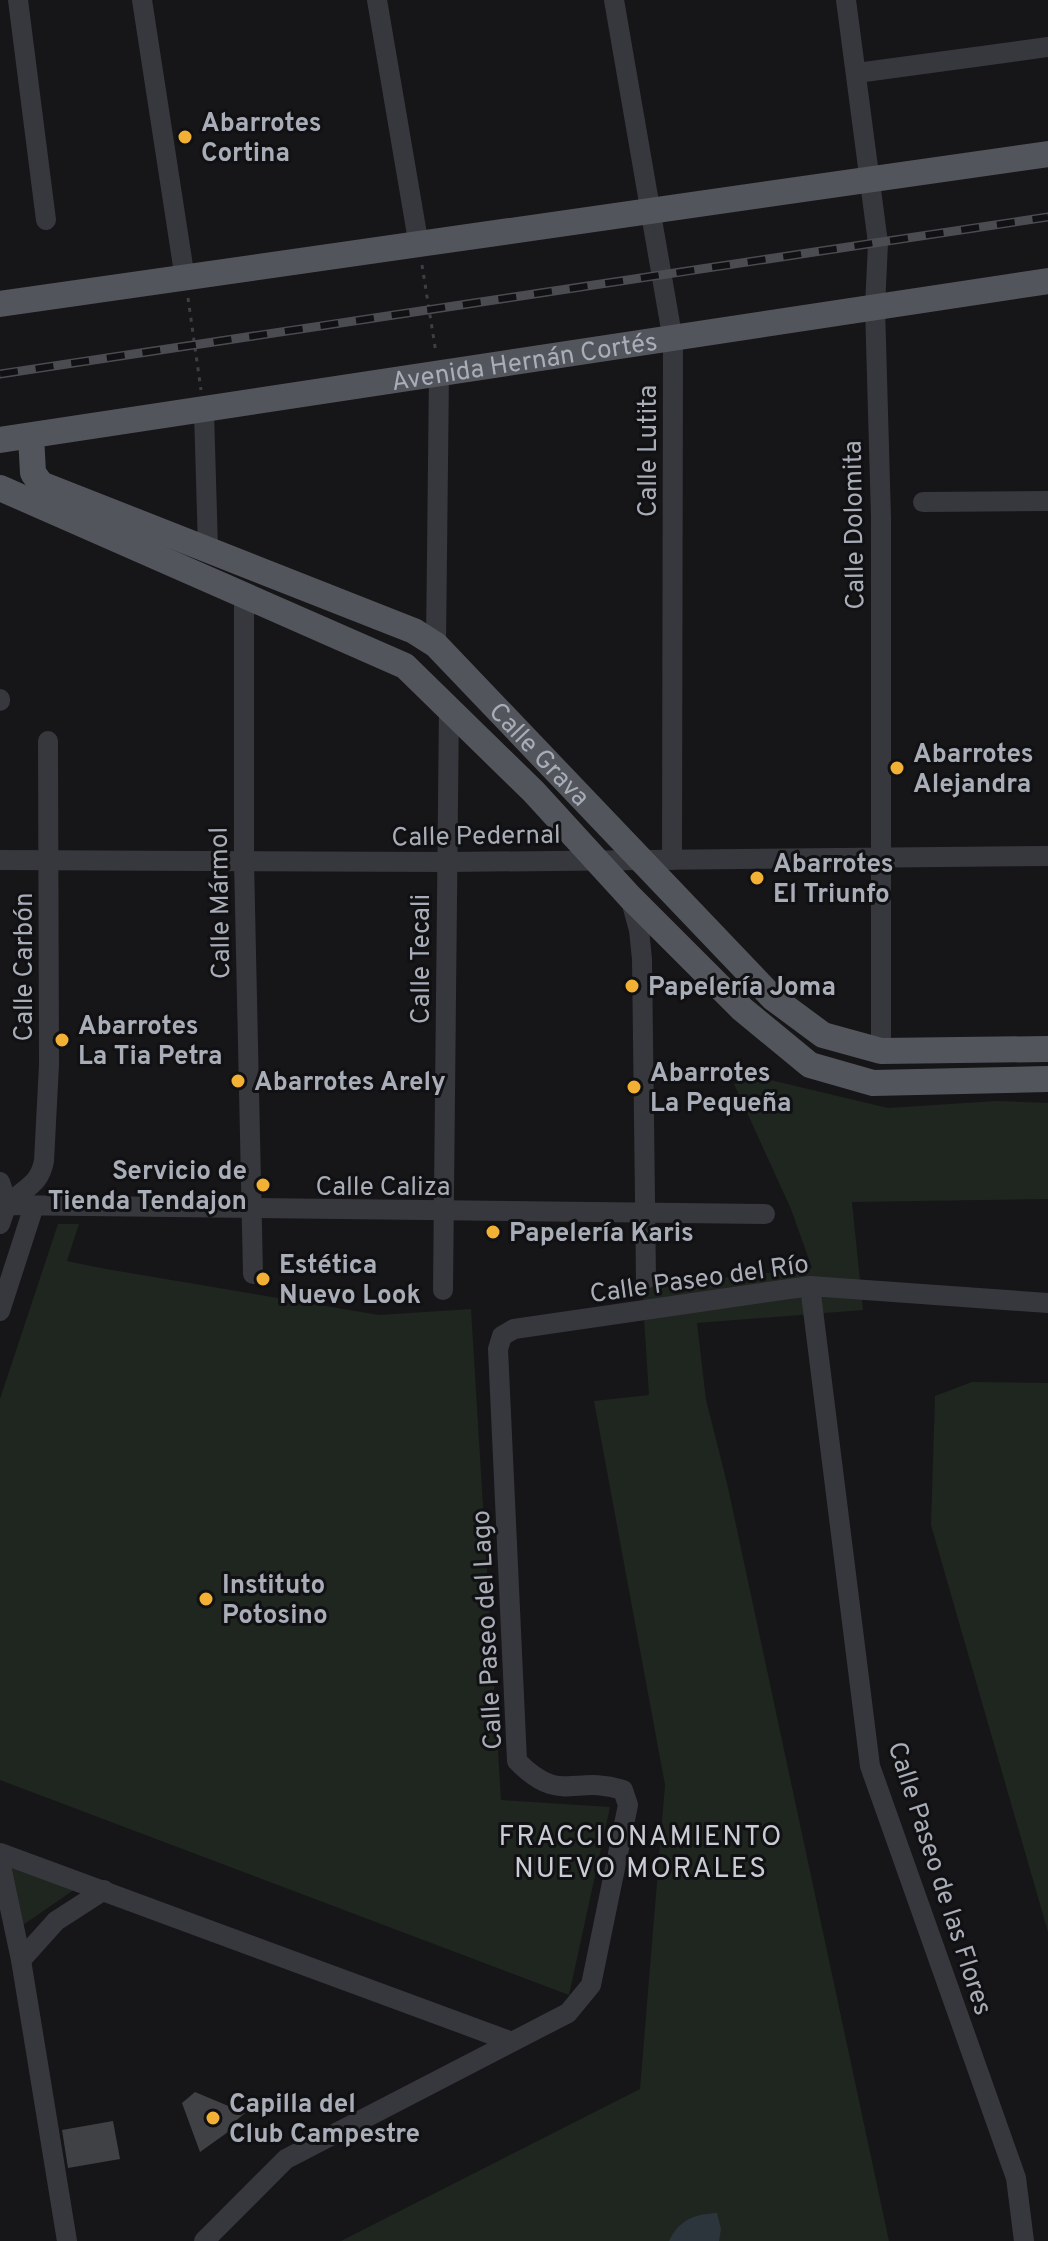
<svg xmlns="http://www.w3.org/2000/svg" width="1048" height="2241" viewBox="0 0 1048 2241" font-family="Overpass,sans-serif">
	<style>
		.green { fill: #1e261f }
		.water { fill: #2c353c }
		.building { fill: #404145 }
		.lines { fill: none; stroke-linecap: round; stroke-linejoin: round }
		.path { stroke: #3d3f44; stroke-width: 3; stroke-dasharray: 4 6; stroke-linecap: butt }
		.minor { stroke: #37383d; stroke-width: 20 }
		.major { stroke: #53555c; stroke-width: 26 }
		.rail-casing { stroke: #4a4c52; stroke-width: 9 }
		.rail { stroke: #111113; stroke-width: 6; stroke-dasharray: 18; stroke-linecap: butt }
		.poi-dot { fill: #f2b134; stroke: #111113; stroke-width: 3 }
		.labels { text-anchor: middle; stroke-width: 6; stroke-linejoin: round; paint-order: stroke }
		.poi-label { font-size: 26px; font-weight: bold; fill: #a8adb8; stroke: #111113; text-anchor: start }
		.street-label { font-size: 26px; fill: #a8adb8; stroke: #111113 }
		.neighbourhood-label { font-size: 28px; letter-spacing: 2px; fill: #c9ccd4; stroke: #111113 }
	</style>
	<rect width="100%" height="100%" fill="#161618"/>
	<g class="green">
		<polygon points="762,1078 888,1108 997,1101 1048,1103 1048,1199 852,1202 863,1310 697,1323 706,1400 727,1483 889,2241 341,2241 640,2089 665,1785 594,1401 649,1395 642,1287 812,1268 791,1209 734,1084"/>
		<polygon points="58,1224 79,1224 67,1261 106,1269 379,1315 471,1309 501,1800 610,1807 569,1995 0,1780 0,1399"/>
		<polygon points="972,1382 1048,1383 1048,1932 931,1525 935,1396"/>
		<polygon points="12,1859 78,1887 20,1927 7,1867"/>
	</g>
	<path class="water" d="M717,2213L721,2229L719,2241H669C679,2220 694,2214 717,2213Z"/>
	<g class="building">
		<polygon points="195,2092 245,2113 232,2124 235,2127 200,2152 182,2103"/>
		<polygon points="113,2121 120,2159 68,2168 62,2130"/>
	</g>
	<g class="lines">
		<g class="path">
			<polyline points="422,265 436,353"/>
			<polyline points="188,298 201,390"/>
		</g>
		<g class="minor">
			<polyline points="18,0 46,220"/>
			<polyline points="142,0 185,279"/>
			<polyline points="377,0 419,246"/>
			<polyline points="614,0 673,341 672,860"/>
			<polyline points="846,0 878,243 875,307 881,517 881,1051"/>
			<polyline points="857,73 1048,47"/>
			<polyline points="204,412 208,548"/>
			<polyline points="923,502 1048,501"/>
			<polyline points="244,594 244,861 253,1274"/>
			<polyline points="436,645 439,372"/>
			<polyline points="0,699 0,701"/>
			<polyline points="0,860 447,862 1048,856"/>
			<polyline points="630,897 639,930 642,959 646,1279"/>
			<polyline points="0,1182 8,1206"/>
			<polyline points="0,1205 765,1214"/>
			<path d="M0,1224C2,1219 4,1210 8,1206C23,1187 39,1187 44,1161L49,1065L48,741"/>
			<polyline points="810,1286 870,1766 1016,2178 1024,2241"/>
			<polyline points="443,1290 449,706"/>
			<polyline points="0,1311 34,1206"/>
			<polyline points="0,1853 512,2042"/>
			<polyline points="0,1861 21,1960 67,2241"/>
			<polyline points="21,1960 56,1921 104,1890"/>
			<path d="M204,2241L286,2159L568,2013L591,1985L628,1805L623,1790C574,1774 561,1806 517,1761L498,1349L502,1336L514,1329L810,1286L1048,1303"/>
		</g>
		<g class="major">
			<polyline points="0,304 1048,154"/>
			<path id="s1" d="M31,436L33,473L41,484L414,631L436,645L773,998L823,1035L881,1051L1048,1049"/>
			<path id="s2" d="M0,440C350,389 699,333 1048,281"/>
			<polyline points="0,488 405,666 534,792 630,897 742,1009 810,1065 873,1083 1048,1079"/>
		</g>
		<g class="rail-casing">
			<polyline id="rail" points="0,374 1048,217"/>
		</g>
		<use href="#rail" class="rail"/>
	</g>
	<g class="poi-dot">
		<circle cx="185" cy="137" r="8"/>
		<circle cx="897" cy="768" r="8"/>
		<circle cx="757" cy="878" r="8"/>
		<circle cx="632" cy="986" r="8"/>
		<circle cx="62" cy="1040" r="8"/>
		<circle cx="238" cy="1081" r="8"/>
		<circle cx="634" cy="1087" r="8"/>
		<circle cx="263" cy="1185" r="8"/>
		<circle cx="493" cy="1232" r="8"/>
		<circle cx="263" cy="1279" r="8"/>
		<circle cx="206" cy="1599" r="8"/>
		<circle cx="213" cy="2118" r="8"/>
	</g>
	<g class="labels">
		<g class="poi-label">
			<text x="201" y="131">Abarrotes<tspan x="201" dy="30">Cortina</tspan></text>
			<text x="913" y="762">Abarrotes<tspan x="913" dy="30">Alejandra</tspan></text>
			<text x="773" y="872">Abarrotes<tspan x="773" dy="30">El Triunfo</tspan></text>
			<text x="648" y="995">Papelería Joma</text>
			<text x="78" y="1034">Abarrotes<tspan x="78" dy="30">La Tia Petra</tspan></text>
			<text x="650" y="1081">Abarrotes<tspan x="650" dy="30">La Pequeña</tspan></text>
			<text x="254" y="1090">Abarrotes Arely</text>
			<text x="247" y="1179" text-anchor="end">Servicio de<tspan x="247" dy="30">Tienda Tendajon</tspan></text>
			<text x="509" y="1241">Papelería Karis</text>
			<text x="279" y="1273">Estética<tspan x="279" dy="30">Nuevo Look</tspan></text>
			<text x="222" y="1593">Instituto<tspan x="222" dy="30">Potosino</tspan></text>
			<text x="229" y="2112">Capilla del<tspan x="229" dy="30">Club Campestre</tspan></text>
		</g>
		<g class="street-label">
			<text dy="9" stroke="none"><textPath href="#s2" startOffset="530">Avenida Hernán Cortés</textPath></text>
			<text transform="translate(647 451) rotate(-90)" y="9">Calle Lutita</text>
			<text transform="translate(853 525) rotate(-91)" y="9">Calle Dolomita</text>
			<text dy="9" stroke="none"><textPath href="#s1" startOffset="628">Calle Grava</textPath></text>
			<text transform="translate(476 835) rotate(-1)" y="9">Calle Pedernal</text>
			<text transform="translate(219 903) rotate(-91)" y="9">Calle Mármol</text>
			<text transform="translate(420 959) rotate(-90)" y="9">Calle Tecali</text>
			<text transform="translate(23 967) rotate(-90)" y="9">Calle Carbón</text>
			<text x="383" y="1195">Calle Caliza</text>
			<text transform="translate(699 1278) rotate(-8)" y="9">Calle Paseo del Río</text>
			<text transform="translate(486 1630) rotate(-93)" y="9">Calle Paseo del Lago</text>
			<text transform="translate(941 1878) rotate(72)" y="9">Calle Paseo de las Flores</text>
		</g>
		<g class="neighbourhood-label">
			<text x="641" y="1845">FRACCIONAMIENTO<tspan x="641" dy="32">NUEVO MORALES</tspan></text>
		</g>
	</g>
</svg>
